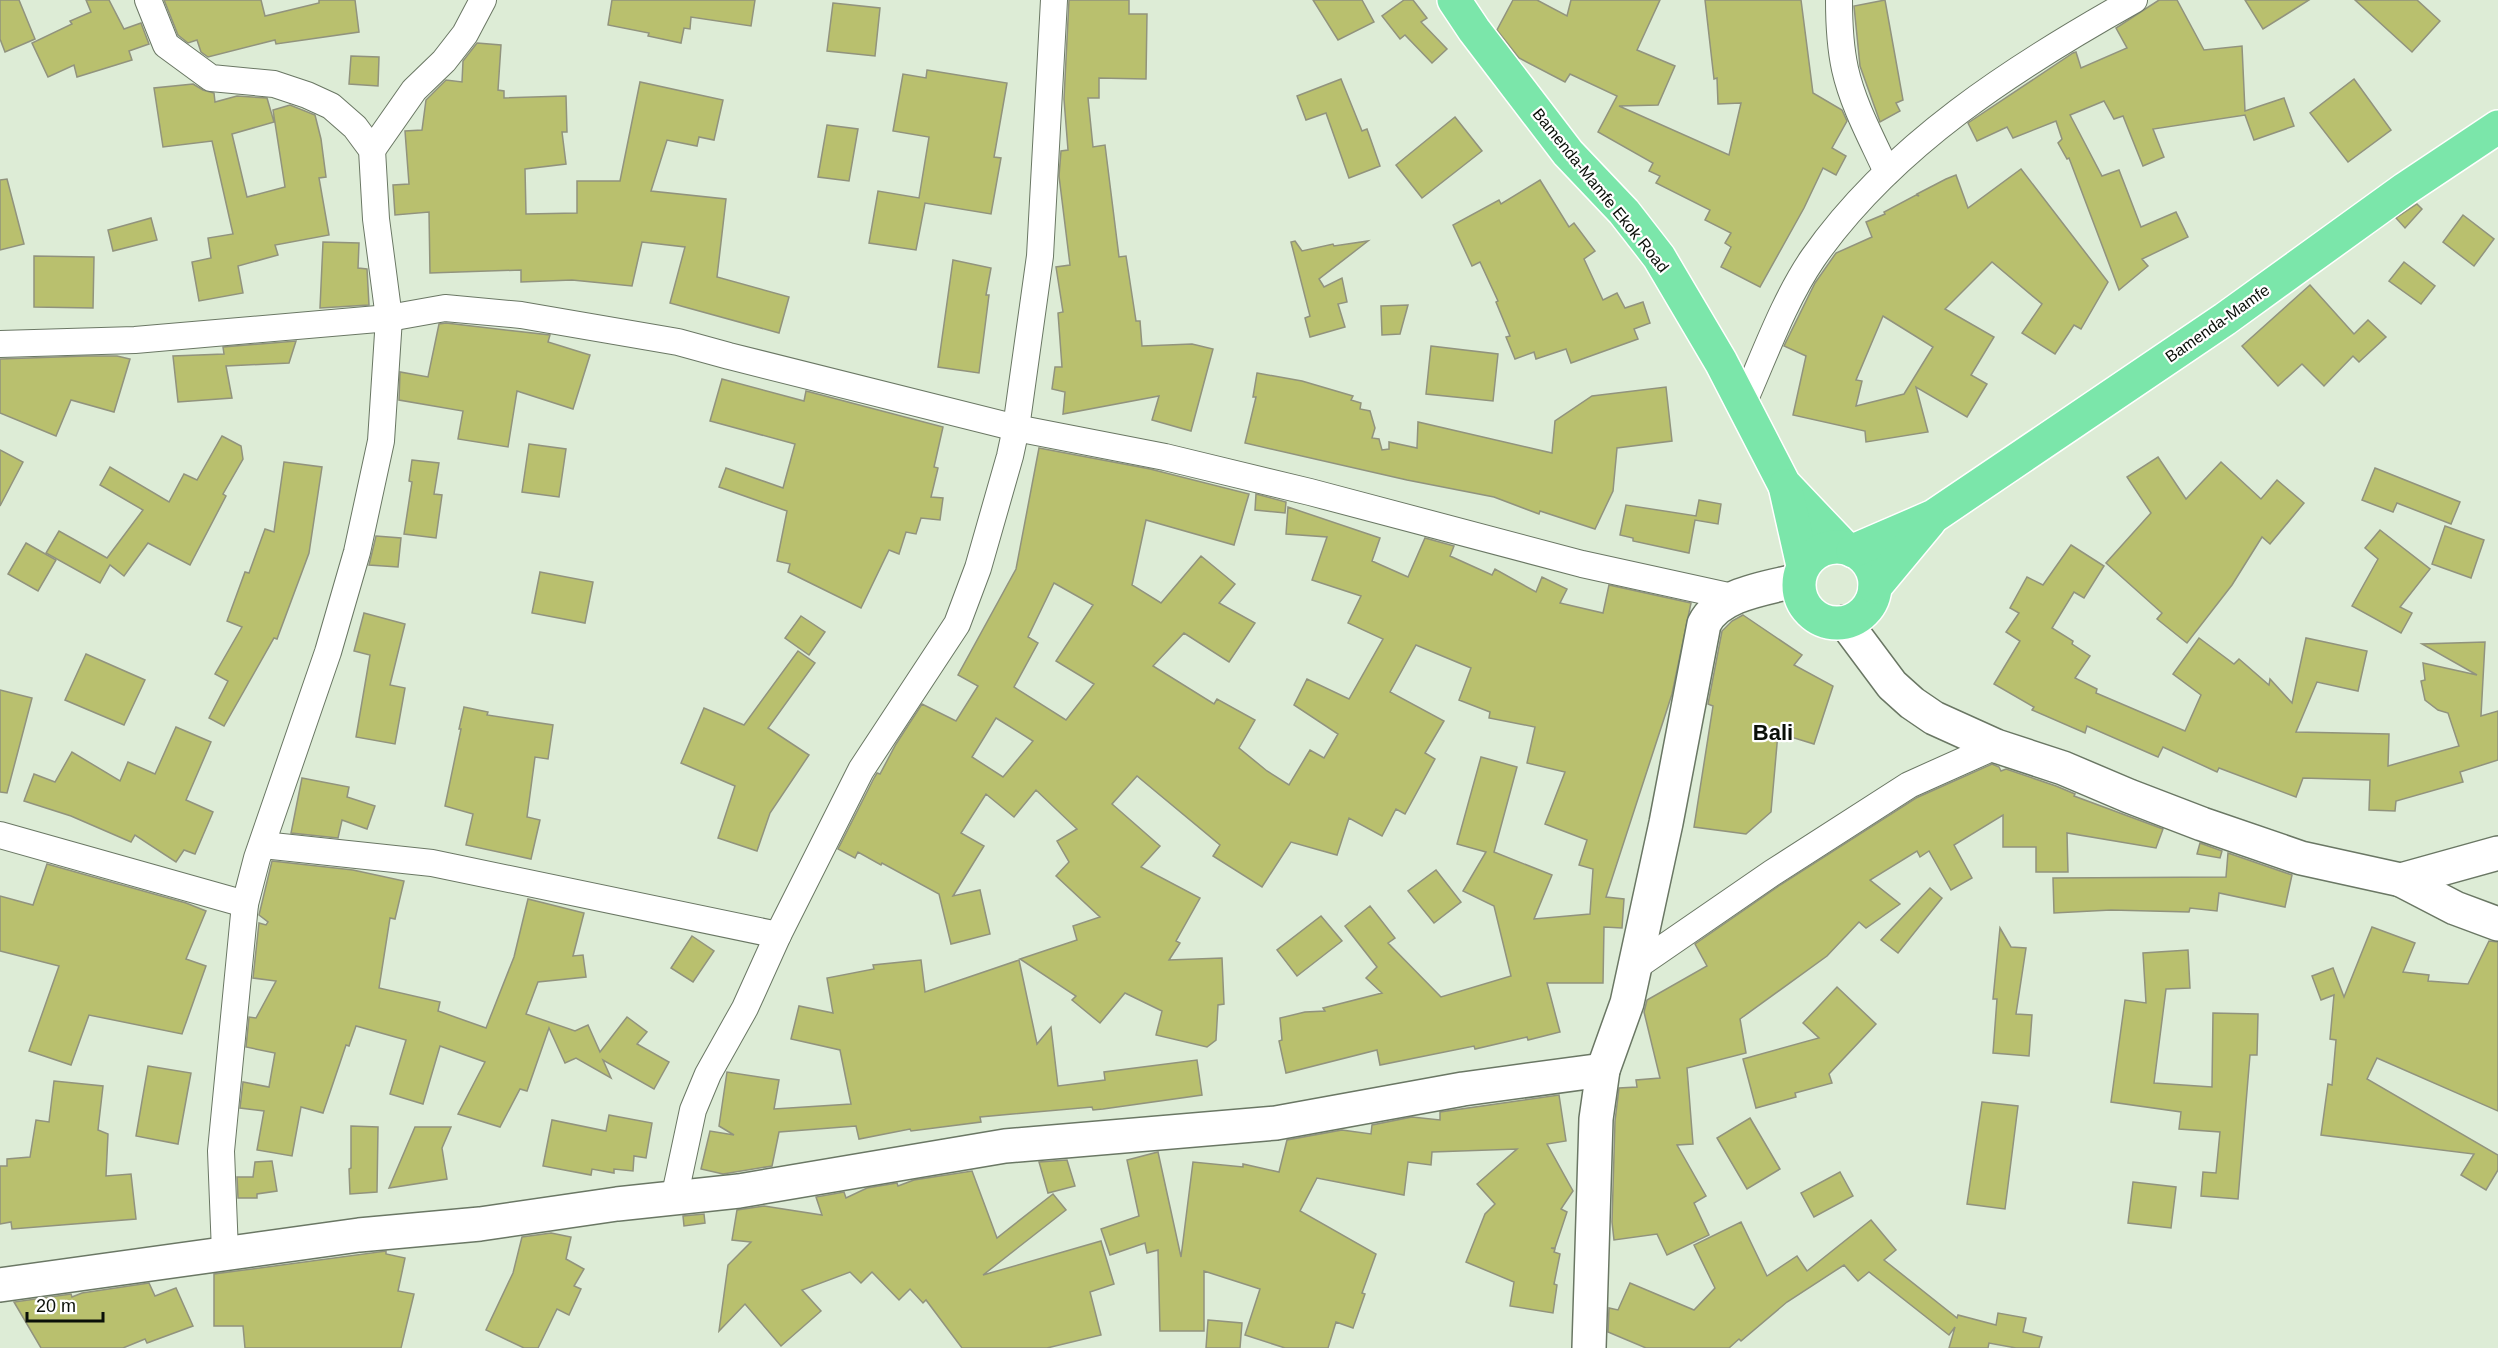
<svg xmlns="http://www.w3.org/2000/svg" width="2498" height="1348" viewBox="0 0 2498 1348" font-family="Helvetica,sans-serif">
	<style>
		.building { fill: #b9c06e; stroke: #91937d; stroke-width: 1.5; fill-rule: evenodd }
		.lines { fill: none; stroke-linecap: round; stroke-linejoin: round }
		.street-casing { stroke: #6a7764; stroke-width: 28 }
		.secondary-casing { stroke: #6a7764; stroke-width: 36 }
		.highway-casing { stroke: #fff; stroke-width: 36 }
		.street { stroke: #fff; stroke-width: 26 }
		.secondary { stroke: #fff; stroke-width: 33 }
		.highway { stroke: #7be6aa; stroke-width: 33 }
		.labels { text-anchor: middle; stroke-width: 4.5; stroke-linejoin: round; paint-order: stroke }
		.street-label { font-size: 16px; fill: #0a0f08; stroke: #fff }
		.district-label { font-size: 22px; font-weight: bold; fill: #0a0f08; stroke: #fff }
	</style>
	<rect width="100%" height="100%" fill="#ddecd6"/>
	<g class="building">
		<polygon points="0,0 19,0 35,39 5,52 0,39"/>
		<polygon points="86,0 109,0 124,29 141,23 149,44 129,51 132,60 77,77 74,65 48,77 32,43 72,24 70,21 91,12"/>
		<polygon points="164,0 261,0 265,16 319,3 319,0 355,0 359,32 276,44 275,40 208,57 201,52 197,40 188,43 178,35"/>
		<polygon points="612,0 755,0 751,26 691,17 690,29 684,28 681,43 648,36 649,33 608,25"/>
		<polygon points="1069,0 1129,0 1129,14 1147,14 1146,79 1099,78 1099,98 1088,98 1093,147 1105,145 1119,257 1126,256 1136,321 1140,321 1142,346 1192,344 1213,349 1191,431 1152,420 1159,396 1063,414 1065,392 1052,389 1055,367 1062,367 1058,313 1063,312 1056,267 1070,265 1059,176 1061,151 1068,150 1064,99"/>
		<polygon points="1313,0 1362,0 1374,22 1338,40"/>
		<polygon points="1404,0 1413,0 1427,18 1421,22 1447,49 1432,63 1405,35 1400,39 1382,16"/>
		<polygon points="1513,0 1537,0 1567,16 1571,0 1660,0 1637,50 1675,66 1658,105 1619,106 1729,155 1741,103 1718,104 1717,78 1714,79 1705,0 1801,0 1813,93 1842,110 1847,121 1832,148 1846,156 1836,175 1823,168 1804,208 1760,287 1721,267 1731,247 1725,243 1731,233 1705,220 1710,210 1656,183 1660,176 1649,171 1653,163 1598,132 1617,96 1570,74 1565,82 1519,58 1497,30"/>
		<polygon points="1885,0 1903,100 1896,103 1900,111 1880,122 1860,66 1854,6"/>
		<polygon points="2159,0 2177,0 2204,50 2242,46 2245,111 2284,98 2294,126 2254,140 2245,115 2153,129 2164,157 2143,166 2123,116 2114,119 2104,101 2070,115 2102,176 2119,170 2141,227 2176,212 2188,237 2142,259 2148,266 2119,290 2069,158 2067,159 2058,143 2062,139 2056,121 2013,138 2007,127 1977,141 1968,123 2073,53 2076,52 2081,68 2127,48 2116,28"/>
		<polygon points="2245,0 2309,0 2263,29"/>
		<polygon points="2355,0 2417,0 2440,21 2412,52"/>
		<polygon points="833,3 880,8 875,56 827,51"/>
		<polygon points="477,43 501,45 498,90 504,91 504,98 566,96 567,132 562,132 566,164 525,169 526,214 577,213 577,181 620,181 640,82 723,100 714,140 699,137 697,146 667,140 651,191 726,199 717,277 789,297 779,333 670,303 685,247 642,242 632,286 572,280 521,282 521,270 430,273 429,212 395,215 393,185 409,184 405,131 422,130 426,100 446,80 462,82 463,61"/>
		<polygon points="351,56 379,57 378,86 349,84"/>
		<polygon points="927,70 1007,83 994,157 1001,158 991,214 925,203 916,250 869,243 878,191 919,198 929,137 893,131 903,74 926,78"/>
		<polygon points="1341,79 1362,131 1367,129 1380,166 1349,178 1326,113 1306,120 1297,96"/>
		<polygon points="2354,79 2391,130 2348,162 2310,113"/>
		<polygon points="193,84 203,90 214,93 215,102 237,96 267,98 274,122 232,134 247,197 285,187 273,110 290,105 315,115 321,139 326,177 319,178 329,235 275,245 278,255 238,266 243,293 199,301 192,262 211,258 208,238 233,234 212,141 163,147 154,88"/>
		<polygon points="1455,117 1482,151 1422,198 1396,165"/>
		<polygon points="827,125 858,129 849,181 818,177"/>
		<path d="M2021,169L2108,282L2081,329L2074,325L2055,354L2022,333L2042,304L1992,262L1945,309L1994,337L1971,375L1987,384L1967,417L1916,387L1928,432L1866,442L1865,431L1793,415L1806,356L1784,346L1815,283L1836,253L1872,237L1866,222L1885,214L1884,212L1916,195L1919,196L1917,194L1946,179L1956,175L1968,208ZM1883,316L1933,347L1904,394L1856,406L1862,381L1856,380Z"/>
		<polygon points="7,179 24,244 0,250 0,180"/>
		<polygon points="1540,180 1569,227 1574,223 1595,251 1584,259 1603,300 1617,293 1625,308 1643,302 1650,323 1634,329 1638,339 1571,363 1566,349 1536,359 1534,352 1515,359 1506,337 1510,336 1496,302 1498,301 1480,262 1472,266 1453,225 1499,200 1501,204"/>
		<polygon points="2417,204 2422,209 2405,228 2396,218"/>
		<polygon points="2463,215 2494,239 2474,266 2443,242"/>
		<polygon points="151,218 157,240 113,251 108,230"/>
		<polygon points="1295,241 1302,251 1333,244 1334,246 1368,241 1319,279 1324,287 1342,278 1347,302 1338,304 1345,327 1310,337 1305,318 1310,316 1291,242"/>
		<polygon points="323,242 359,243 358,268 367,269 369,305 320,308"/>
		<polygon points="34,256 94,257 93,308 34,307"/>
		<polygon points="953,260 991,268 986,295 989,295 979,373 938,367"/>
		<polygon points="2404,262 2435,286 2421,304 2389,281"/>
		<polygon points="2310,285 2354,334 2368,320 2386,337 2359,362 2353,356 2324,386 2302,364 2278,386 2242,346"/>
		<polygon points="1408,305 1400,334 1382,335 1381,306"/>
		<polygon points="446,323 550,335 548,342 590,355 573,409 517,391 508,447 458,439 463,411 399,400 400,372 428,377 439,324"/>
		<polygon points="296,341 289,363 226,366 232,398 178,402 173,356 224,354 223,347"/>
		<polygon points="1431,346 1498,354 1493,401 1426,394"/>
		<polygon points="87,356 117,356 130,359 114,412 71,400 56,436 0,413 0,359"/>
		<polygon points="1257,373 1302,381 1353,396 1351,400 1361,403 1360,409 1370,411 1375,428 1372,438 1379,439 1382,450 1389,449 1389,442 1417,448 1418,422 1552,453 1555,421 1592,396 1666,387 1672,441 1617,448 1613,491 1595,529 1540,511 1539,514 1494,497 1407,480 1245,443 1256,397 1253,397"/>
		<polygon points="722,379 804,401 806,391 943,427 934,467 938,468 931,497 943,498 940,520 921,518 916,534 906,532 899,554 889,550 861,608 788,572 790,564 777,561 787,511 719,487 726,468 783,488 795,444 710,421"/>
		<polygon points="222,436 241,446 243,459 223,494 226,496 190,565 148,543 124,576 110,565 100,583 46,553 59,531 107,558 143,510 100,485 110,467 169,502 184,474 197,480"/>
		<polygon points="529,444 566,449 559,497 522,492"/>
		<path d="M1039,448L1150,469L1249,494L1234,545L1146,520L1132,585L1161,603L1201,556L1235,584L1219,603L1255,623L1229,662L1184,633L1153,666L1214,704L1217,699L1255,720L1239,748L1267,771L1289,785L1310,750L1324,758L1338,734L1294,705L1307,679L1349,699L1383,639L1348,623L1361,596L1312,580L1327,537L1286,534L1288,507L1380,538L1372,561L1408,577L1425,538L1454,546L1450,556L1492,575L1495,569L1536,592L1542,577L1567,589L1560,603L1603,613L1609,585L1691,603L1672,694L1606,897L1624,899L1622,928L1604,927L1603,983H1547L1560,1032L1528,1040L1527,1037L1475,1049L1474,1046L1380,1065L1377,1050L1286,1073L1279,1041L1282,1040L1280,1018L1305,1012L1325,1011L1323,1008L1382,993L1366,978L1377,967L1345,926L1370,906L1395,938L1388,943L1441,997L1511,976L1494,906L1463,891L1486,852L1457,844L1481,757L1517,767L1494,852L1552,875L1534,919L1590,914L1593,869L1579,865L1587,840L1545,824L1565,772L1527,763L1535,727L1489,718L1490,712L1459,700L1471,668L1416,645L1390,692L1444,721L1425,753L1435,759L1405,814L1396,809L1382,836L1349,818L1337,855L1291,842L1262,887L1213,856L1220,845L1137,776L1112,804L1160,846L1141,867L1200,898L1176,941L1180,943L1169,960L1222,958L1224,1004L1218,1005L1216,1040L1207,1047L1156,1035L1162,1011L1125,993L1100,1023L1072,1000L1076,996L1020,959L1077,940L1073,926L1100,917L1056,876L1069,862L1057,841L1077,829L1036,790L1014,817L986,794L961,833L984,846L953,896L980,890L990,934L951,944L939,894L882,863L881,865L858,852L855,858L838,849L874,778L877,773L880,774L896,744L922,704L956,721L978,686L958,675L1016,569ZM1054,583L1093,605L1056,661L1094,684L1066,720L1014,687L1038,643L1028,637ZM996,718L1033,741L1003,777L972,757Z"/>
		<polygon points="0,450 23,462 0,506"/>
		<polygon points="2158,457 2186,499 2221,462 2261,499 2277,480 2304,503 2270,544 2262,537 2232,585 2187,643 2157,619 2162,613 2106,563 2151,513 2127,477"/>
		<polygon points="412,460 439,463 434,494 442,495 436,538 404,534 412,482 409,481"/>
		<polygon points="284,462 322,467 309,553 277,639 274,638 224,726 209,718 228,681 215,674 242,627 227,621 245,572 249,573 265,529 274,532"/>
		<polygon points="2375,468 2460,502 2451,524 2397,503 2393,512 2362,500"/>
		<polygon points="1256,494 1286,502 1285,513 1255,510"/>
		<polygon points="1699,500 1721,504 1718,524 1695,520 1689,553 1633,541 1633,538 1620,535 1626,505 1696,516"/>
		<polygon points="2445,526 2484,540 2471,578 2432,564"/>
		<polygon points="2380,530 2430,569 2400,607 2412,613 2401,633 2352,606 2378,559 2365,548"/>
		<polygon points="376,536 401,538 398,567 369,565"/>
		<polygon points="26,543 56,560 38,591 8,574"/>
		<polygon points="2071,545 2104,566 2084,598 2074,592 2052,628 2073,641 2072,644 2090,656 2075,678 2097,689 2096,693 2185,731 2201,695 2173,674 2199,638 2234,664 2239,659 2269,685 2270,679 2292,703 2306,638 2367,651 2358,691 2317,682 2296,732 2389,734 2388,766 2459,746 2448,713 2438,710 2425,700 2421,681 2425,680 2423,663 2477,675 2422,644 2485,642 2481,716 2498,711 2498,760 2460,772 2463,782 2396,801 2395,811 2369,810 2370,780 2303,778 2296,797 2219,768 2217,772 2163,747 2158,757 2087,726 2085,733 2032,710 2034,707 1994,684 2020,641 2006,632 2019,613 2010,608 2027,577 2043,585"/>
		<polygon points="540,572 593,582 585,623 532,613"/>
		<polygon points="364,613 405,624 390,685 405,688 395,744 356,737 370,655 354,651"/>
		<polygon points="1743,615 1802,655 1794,665 1833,686 1814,744 1778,733 1771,812 1746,834 1694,827 1713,706 1708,704 1722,631 1732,621"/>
		<polygon points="801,616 825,632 809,655 785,638"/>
		<polygon points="798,651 815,663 768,728 809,755 770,813 757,851 718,838 735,786 681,763 704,708 744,725"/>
		<polygon points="86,654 145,680 124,725 65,700"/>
		<polygon points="0,690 32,698 7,793 0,792"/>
		<polygon points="464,707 488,712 487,715 553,725 548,759 535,757 527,817 540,820 531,859 466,845 473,814 445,806 461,729 459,729"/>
		<polygon points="176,727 211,742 186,800 213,812 195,854 184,850 176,862 135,835 131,842 71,816 24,801 34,774 55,782 72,752 120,781 128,762 155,774"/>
		<polygon points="1992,764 1999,767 2001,771 2006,769 2056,786 2075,794 2074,796 2163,829 2156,848 2067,833 2068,872 2036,872 2036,847 2003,847 2003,815 1954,845 1972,878 1951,890 1929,851 1920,857 1917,851 1870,880 1900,904 1866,928 1859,922 1827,956 1740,1019 1746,1053 1687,1068 1693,1144 1677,1145 1706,1196 1694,1203 1709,1235 1667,1255 1657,1234 1614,1240 1612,1222 1615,1121 1619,1088 1637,1087 1636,1080 1660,1078 1644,1012 1647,1000 1707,966 1695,944 1780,885 1916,798"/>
		<polygon points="302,778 349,787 347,797 375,806 367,829 342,820 338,838 291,833"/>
		<polygon points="2200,843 2222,851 2220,858 2197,854"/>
		<polygon points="2228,853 2292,875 2285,907 2219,893 2217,911 2190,908 2189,912 2111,910 2054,913 2053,878 2226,877"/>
		<polygon points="272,861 353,870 404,881 395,919 390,918 379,988 440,1002 438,1011 486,1028 514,957 528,899 584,913 573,956 583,955 586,977 538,982 526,1014 575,1031 588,1025 600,1052 627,1017 647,1032 637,1044 669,1062 654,1089 603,1060 611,1078 576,1058 565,1063 549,1028 527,1091 520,1089 500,1127 458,1114 485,1062 440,1046 423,1104 390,1094 406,1040 356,1026 349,1046 346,1045 323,1113 301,1107 292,1156 257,1150 264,1111 240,1108 243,1082 269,1087 275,1053 246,1047 249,1017 256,1018 276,981 253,978 259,923 266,925 268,922 259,915"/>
		<polygon points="47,864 186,903 206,911 186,959 206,966 182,1034 89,1015 71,1065 29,1051 59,966 0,951 0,896 33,905"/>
		<polygon points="1436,870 1461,902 1434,923 1408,891"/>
		<polygon points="1930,888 1942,898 1898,953 1881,940"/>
		<polygon points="1321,916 1342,941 1297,976 1277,950"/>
		<polygon points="2372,927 2415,943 2403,972 2429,975 2428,981 2468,984 2489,941 2498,942 2498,1111 2377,1058 2367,1079 2498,1155 2498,1170 2486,1190 2461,1175 2474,1154 2321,1135 2328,1084 2332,1085 2336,1040 2330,1039 2334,995 2321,1000 2312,976 2333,968 2344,997"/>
		<polygon points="2000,928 2011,947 2026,948 2016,1014 2032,1015 2029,1056 1993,1053 1997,999 1993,999"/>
		<polygon points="692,936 714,951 693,982 671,968"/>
		<polygon points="2188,950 2190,988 2166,989 2154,1083 2212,1087 2213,1013 2258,1014 2257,1055 2250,1055 2238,1199 2201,1196 2203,1172 2216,1173 2220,1132 2179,1129 2181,1112 2111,1102 2125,1000 2146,1003 2143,953"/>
		<polygon points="921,960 925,992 1019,960 1037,1044 1051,1027 1058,1086 1105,1080 1104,1072 1197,1060 1202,1095 1103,1109 1093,1110 1092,1107 980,1117 981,1122 911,1131 910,1129 859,1139 856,1126 779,1132 772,1166 723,1174 701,1169 710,1131 734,1135 719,1126 727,1072 779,1080 774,1109 851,1104 840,1050 791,1039 799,1006 833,1013 827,978 874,969 873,965"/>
		<polygon points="1837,987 1876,1024 1829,1074 1832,1083 1795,1093 1796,1097 1756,1108 1743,1059 1819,1038 1803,1023"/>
		<polygon points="148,1066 191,1073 178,1144 136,1136"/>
		<polygon points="54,1081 103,1086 98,1130 108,1134 106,1176 131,1174 136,1219 12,1229 11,1222 0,1224 0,1166 7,1166 7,1159 30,1157 36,1120 49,1122"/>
		<polygon points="1559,1095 1566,1141 1547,1144 1573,1191 1561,1209 1567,1212 1555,1248 1551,1248 1555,1249 1554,1252 1560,1254 1554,1284 1557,1285 1553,1313 1510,1306 1514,1282 1466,1262 1485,1214 1495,1204 1477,1184 1517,1149 1432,1152 1431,1165 1408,1162 1404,1195 1317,1178 1300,1211 1376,1254 1362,1293 1365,1294 1353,1328 1336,1322 1328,1348 1285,1348 1245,1335 1260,1289 1204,1271 1204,1331 1160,1331 1158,1250 1147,1253 1145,1243 1110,1255 1101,1229 1139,1216 1127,1160 1158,1152 1181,1257 1193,1162 1243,1167 1243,1164 1279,1172 1287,1140 1342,1130 1371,1134 1372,1125 1412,1117 1440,1120 1440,1112"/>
		<polygon points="1982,1102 2018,1106 2005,1209 1967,1204"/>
		<polygon points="609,1115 652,1123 646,1158 634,1156 633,1171 614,1169 614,1173 592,1169 591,1175 543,1166 552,1120 606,1131"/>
		<polygon points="1750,1118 1780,1169 1747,1189 1717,1138"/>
		<polygon points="351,1126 378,1127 377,1192 350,1194 349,1169 351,1168"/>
		<polygon points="415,1127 451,1127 442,1148 447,1179 389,1188"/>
		<polygon points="1067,1160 1075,1186 1048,1193 1039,1162"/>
		<polygon points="272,1161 277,1191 257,1194 257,1198 238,1198 237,1177 253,1177 255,1162"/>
		<polygon points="972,1171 997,1238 1053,1194 1066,1210 983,1275 1101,1241 1114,1284 1090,1292 1101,1335 1047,1348 962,1348 926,1300 923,1303 910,1289 899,1300 872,1272 861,1283 850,1272 802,1290 821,1311 781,1346 745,1304 719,1331 728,1265 751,1242 732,1240 737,1210 764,1206 822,1215 816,1197 844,1192 846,1198 867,1188 897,1183 898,1186 914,1180"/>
		<polygon points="1840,1172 1853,1196 1814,1217 1801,1193"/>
		<polygon points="2133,1182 2176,1187 2171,1228 2128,1223"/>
		<polygon points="704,1214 705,1223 684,1226 683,1216"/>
		<polygon points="1871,1220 1896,1250 1884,1260 1957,1318 1958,1315 1996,1325 1998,1313 2026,1318 2023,1332 2042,1337 2039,1348 2016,1348 1989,1343 1988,1348 1949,1348 1955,1327 1949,1335 1869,1272 1858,1281 1844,1265 1787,1302 1741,1341 1739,1339 1729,1348 1646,1348 1608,1332 1609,1308 1618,1310 1630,1283 1694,1310 1715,1288 1694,1245 1741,1222 1767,1276 1797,1256 1807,1271"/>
		<polygon points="551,1233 571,1237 566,1259 584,1269 574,1286 581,1289 569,1315 557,1309 538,1348 524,1348 486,1330 513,1273 522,1237"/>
		<polygon points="386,1251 386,1254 405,1258 398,1291 414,1294 401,1348 245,1348 243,1326 214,1326 214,1274"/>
		<polygon points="149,1283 155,1296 176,1288 193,1326 147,1343 145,1339 123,1348 41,1348 14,1302 71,1294 72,1297 82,1293"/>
		<polygon points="1208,1320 1242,1323 1240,1348 1206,1348"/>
	</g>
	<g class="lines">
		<g class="street-casing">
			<g id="street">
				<polyline points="148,0 166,45 211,78 274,84 307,95 331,106 355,127 372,150 376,219 389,318 381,441 357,552 328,652 257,858 245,904 221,1151 225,1252"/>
				<path d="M1839,0C1839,23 1840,46 1845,69C1853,105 1872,139 1887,172"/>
				<polyline points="372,150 414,90 444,61 465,34 483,0"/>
				<polyline points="0,344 135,340 389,318 445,308 521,315 678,342 729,356 1016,428 1165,457 1310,492 1582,564 1737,598"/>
				<path d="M1742,406C1764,357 1783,302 1813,258C1892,145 2016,66 2134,0"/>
				<polyline points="0,835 245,904"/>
				<polyline points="263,845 432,863 778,935"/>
				<polyline points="1634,968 1772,873 1909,785 1996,746"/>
				<polyline points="674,1199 693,1110 708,1074 745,1008 778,935 861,770 957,624 978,568 1010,456 1016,428 1040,256 1054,0"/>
			</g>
		</g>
		<g class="secondary-casing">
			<g id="secondary">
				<polyline points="1845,622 1892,685 1912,703 1934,718 1996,746 2063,768 2129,796 2202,824 2301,858 2401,880 2498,853"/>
				<polyline points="2401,880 2455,908 2498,924"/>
				<polyline points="0,1285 359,1235 480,1224 617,1204 739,1191 1005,1146 1276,1123 1463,1089 1603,1070"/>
				<path d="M1589,1348L1596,1119L1603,1070L1627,1003L1666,823L1704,624C1719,593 1769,588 1799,580"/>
			</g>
		</g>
		<g class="highway-casing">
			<g id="highway">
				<polyline points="1454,0 1474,30 1568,153 1624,212 1659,257 1721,362 1784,484 1844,547"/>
				<polyline points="1785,486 1803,566"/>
				<circle cx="1837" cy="585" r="38"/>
				<polyline points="1853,551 1934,516 2225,319 2405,189 2498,127"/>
				<polyline points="1875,587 1929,522"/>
			</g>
		</g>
		<use href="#street" class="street"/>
		<use href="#secondary" class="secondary"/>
		<use href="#highway" class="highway"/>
	</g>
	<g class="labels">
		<g class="street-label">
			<text transform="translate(1601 190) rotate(51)" y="6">Bamenda-Mamfe Ekok Road</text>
			<text transform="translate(2217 323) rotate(-35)" y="6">Bamenda-Mamfe</text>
		</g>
		<g class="district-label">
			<text x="1773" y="740">Bali</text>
		</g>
	</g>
	<path d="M27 1312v9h76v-9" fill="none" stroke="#0a0f08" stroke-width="3"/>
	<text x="36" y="1312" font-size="18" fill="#0a0f08" stroke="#ffffff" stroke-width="4.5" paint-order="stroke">20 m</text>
</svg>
